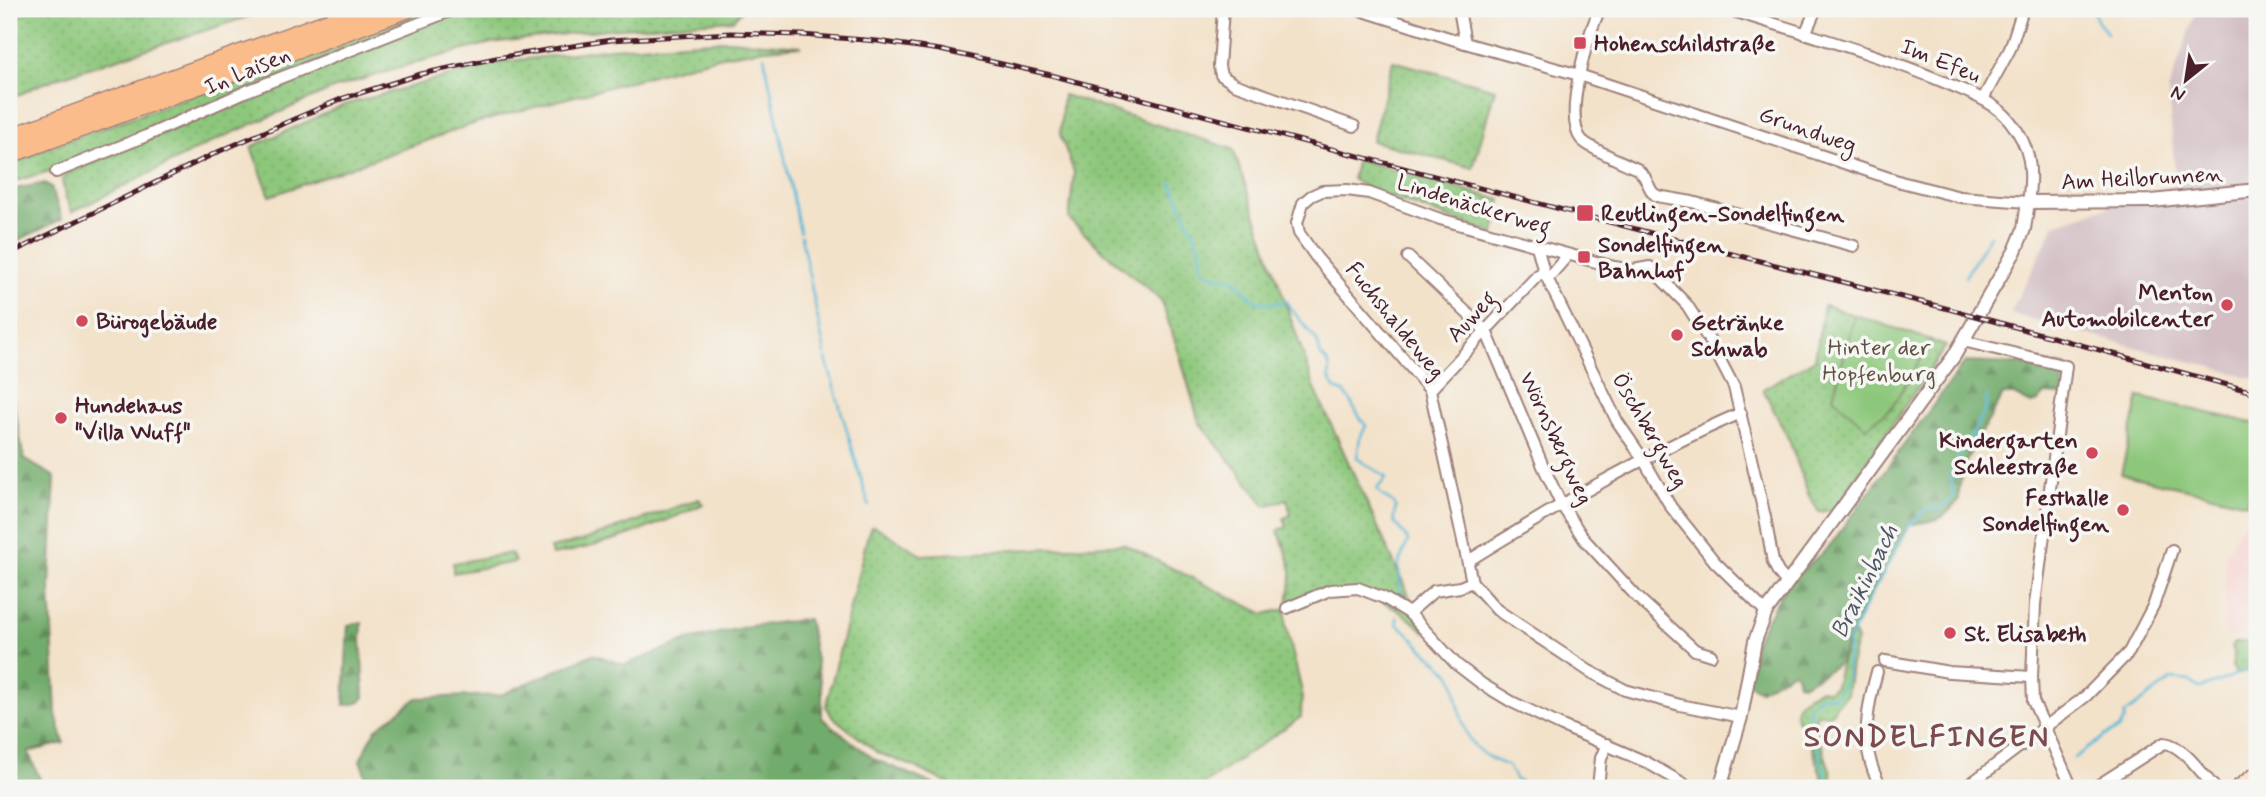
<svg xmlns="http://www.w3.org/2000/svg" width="2266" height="797" viewBox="0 0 2266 797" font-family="Mynerve,sans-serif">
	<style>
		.built { fill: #f7d0cc }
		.industrial { fill: #d2bec3 }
		.grass { fill: url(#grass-dots); stroke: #6c7354; stroke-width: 2 }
		.forest { fill: url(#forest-firs); stroke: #5e664c; stroke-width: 2 }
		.park { fill: #8dc77c; stroke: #6c7354; stroke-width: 2 }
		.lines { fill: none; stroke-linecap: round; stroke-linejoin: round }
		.stream { stroke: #59b8d7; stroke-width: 2.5 }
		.minor-casing { stroke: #9e807a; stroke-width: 14 }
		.tertiary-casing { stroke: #9e807a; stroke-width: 16 }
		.secondary-casing { stroke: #9e807a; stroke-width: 18 }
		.trunk-casing { stroke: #9e807a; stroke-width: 21 }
		.minor { stroke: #fff; stroke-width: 10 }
		.tertiary { stroke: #fff; stroke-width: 12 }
		.secondary { stroke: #fde4d1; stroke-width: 14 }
		.trunk { stroke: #fabc8b; stroke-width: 18 }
		.rail-casing { stroke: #4a1f2b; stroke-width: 5 }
		.rail { stroke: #f6f6f2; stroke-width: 2.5; stroke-dasharray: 8; stroke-linecap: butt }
		.poi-dot { fill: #d1495b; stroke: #f6f6f2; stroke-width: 2.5 }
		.labels { text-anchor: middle; stroke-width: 7; stroke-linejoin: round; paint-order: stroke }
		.poi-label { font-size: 23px; font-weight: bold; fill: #4a1f2b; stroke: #f6f6f2; text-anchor: start }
		.street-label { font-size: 23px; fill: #4a1f2b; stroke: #f6f6f2 }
		.park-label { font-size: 23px; fill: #5e5143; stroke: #f6f6f2 }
		.water-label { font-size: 24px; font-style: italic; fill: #4f5567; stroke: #f6f6f2 }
		.district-label { font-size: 30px; font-weight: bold; letter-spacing: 2px; fill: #7c4b4f; stroke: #f6f6f2 }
	</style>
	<defs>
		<pattern id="grass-dots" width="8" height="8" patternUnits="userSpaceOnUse" patternTransform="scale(1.75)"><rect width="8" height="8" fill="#8dc77c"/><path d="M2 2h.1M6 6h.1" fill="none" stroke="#7baa6b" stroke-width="1.8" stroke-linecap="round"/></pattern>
		<pattern id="forest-firs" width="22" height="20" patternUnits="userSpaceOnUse" patternTransform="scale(1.75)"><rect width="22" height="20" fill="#72ac6c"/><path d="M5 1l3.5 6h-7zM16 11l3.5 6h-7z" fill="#608b59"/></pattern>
	</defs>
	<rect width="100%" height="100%" fill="#f6f6f2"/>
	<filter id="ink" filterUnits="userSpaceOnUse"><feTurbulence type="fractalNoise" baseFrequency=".0143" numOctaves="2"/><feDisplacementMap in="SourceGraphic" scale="14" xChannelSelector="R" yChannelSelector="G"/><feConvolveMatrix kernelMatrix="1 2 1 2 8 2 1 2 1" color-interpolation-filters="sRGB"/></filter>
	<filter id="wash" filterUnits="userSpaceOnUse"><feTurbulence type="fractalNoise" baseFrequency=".00686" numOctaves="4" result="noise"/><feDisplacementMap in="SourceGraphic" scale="28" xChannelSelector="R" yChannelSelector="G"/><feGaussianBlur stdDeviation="1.57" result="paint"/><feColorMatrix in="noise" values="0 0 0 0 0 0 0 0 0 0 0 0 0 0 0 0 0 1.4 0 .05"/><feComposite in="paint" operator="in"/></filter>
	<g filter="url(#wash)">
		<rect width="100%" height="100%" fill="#f3e2ca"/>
		<polygon class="built" points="2257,499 2257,636 2225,637 2225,555"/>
		<polygon class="industrial" points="2197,9 2257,9 2257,379 2010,314 2055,224 2176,184 2168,91"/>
		<g class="grass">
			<polygon points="33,9 272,9 60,77 34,87 9,100 9,22"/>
			<polygon points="428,9 443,9 114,146 53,170 9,183 9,166 47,148 230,82"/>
			<polygon points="461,9 743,9 733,20 607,29 491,43 414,63 335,88 214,141 72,212 65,196 62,179 66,174 330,62"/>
			<polygon points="728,40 802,46 764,49 722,56 476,123 270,196 251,147 344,105 496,63 611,48"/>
			<polygon points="1393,61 1495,89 1473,168 1372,141"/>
			<path d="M1063,95L1233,149L1315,389L1426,633C1404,612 1372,590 1340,592C1323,593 1303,603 1287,608C1294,570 1293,565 1278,531L1287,527L1284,518L1291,515L1287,499L1266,506L1199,422L1180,356L1161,300L1104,252L1069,219L1074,172L1060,134Z"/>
			<polygon points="1357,159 1501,200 1494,234 1370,190 1352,179"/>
			<polygon points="1824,305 1946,346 1834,510 1819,512 1809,496 1789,440 1763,389 1815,359"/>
			<path d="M699,499L703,504C655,527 604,546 552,555L550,548L581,541Z"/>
			<polygon points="875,526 922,555 1124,544 1264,614 1286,609 1286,625 1302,692 1301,717 1198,788 957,788 915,767 878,753 832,716 826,706 868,534 871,527"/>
			<polygon points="511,553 515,562 453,573 453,563"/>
			<path d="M1854,634L1857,640L1852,656L1847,695L1835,706V709L1831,714H1818L1815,718C1818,734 1823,752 1829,767C1833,775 1829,781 1836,788H1825L1805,723L1798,721C1789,703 1806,696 1821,689L1829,691L1835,686C1839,669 1843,649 1854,634Z"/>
			<polygon points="2257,641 2257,670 2236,673 2232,667 2234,651 2232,647 2234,643"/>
		</g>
		<g class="forest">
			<polygon points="45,183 51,187 62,219 9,245 9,190"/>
			<path d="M1965,362L2066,366L2062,395L2045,394L2038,402L2031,404L2014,395H2003C1986,429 1957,460 1959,500C1937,526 1939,518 1909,525L1863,608L1848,640L1840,663L1804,684L1798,683L1796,674L1793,671L1760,690L1748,683L1755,641L1787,583L1828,548Z"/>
			<polygon points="9,377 24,459 55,477 50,588 56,714 64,743 28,752 44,788 9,788"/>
			<polygon points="808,619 822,691 822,718 874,759 942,788 370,788 360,760 376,729 417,698 501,695 593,654 625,665 688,640 750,626"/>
			<path d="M362,622L361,640L364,697C359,705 353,704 344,705L348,625Z"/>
		</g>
		<g class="park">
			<polygon points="1855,315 1931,340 1892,407 1866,428 1833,397"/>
			<polygon points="2139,397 2257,424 2257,457 2247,503 2121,474"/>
		</g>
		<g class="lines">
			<g class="stream">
				<polyline points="2092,9 2098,22 2107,33"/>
				<polyline points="764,56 800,232"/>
				<path d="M1171,182L1200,247L1202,270C1213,278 1222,276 1234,280C1242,283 1244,291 1249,296C1260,306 1274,304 1287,301L1290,309L1293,311L1317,341L1321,356C1330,363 1331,367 1329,378L1336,389L1345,393L1351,401L1353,407L1366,426L1360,438L1357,457C1366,468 1379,469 1386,478L1377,489C1382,498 1391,499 1396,508C1389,528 1400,523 1408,541L1399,563L1401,604"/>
				<polyline points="801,236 825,354"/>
				<polyline points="1965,277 1990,235"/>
				<polyline points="826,359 869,506"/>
				<path d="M1397,617V624C1409,632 1415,641 1424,650C1433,659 1446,666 1452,677C1455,682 1456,691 1457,698C1465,736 1469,752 1508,766L1516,780L1533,788"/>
				<path d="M2074,758L2108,734L2119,729L2124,721L2125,714L2172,679L2190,681L2199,688C2220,683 2237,672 2257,668"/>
				<polyline points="1829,788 1809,718 1809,705 1823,695 1836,697 1846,679 1849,641 1864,608 1910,525 1926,509 1942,508 1953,497 1951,473 1985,411 1987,396"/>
				<polyline points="2027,788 2032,784"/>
			</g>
		</g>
	</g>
	<g filter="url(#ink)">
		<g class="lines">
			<g class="minor-casing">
				<g id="minor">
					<polyline points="1223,9 1219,66 1221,75 1234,84 1354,126"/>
					<path d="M1357,9L1465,43L1579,75L1901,182L1960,197L2028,202C2033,170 2031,147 2010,121C1996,103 1972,94 1951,85C1879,54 1802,33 1727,9"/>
					<polyline points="1459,9 1465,43"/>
					<path d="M1600,9C1588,33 1563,116 1581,139C1588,148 1625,163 1637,169L1644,176L1652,192L1657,196L1692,202L1854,246"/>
					<polyline points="1805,34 1816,9"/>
					<polyline points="1983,99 2010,49 2023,9"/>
					<polyline points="56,172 146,136 247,91 455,9"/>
					<polyline points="1537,246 1544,272 1617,421 1643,459 1671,507 1715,562 1766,612"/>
					<polyline points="1408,257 1486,331 1543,466 1561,504 1584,539 1637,597 1695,650 1711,655"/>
					<polyline points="1548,278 1568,255"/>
					<polyline points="1963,341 2066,366 2035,604 2032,677 2033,701 2072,788"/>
					<polyline points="1430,390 1538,275 1544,272"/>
					<path d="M1468,561C1557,506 1646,454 1741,413"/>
					<polyline points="1287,608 1330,590 1358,588 1384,598 1409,613 1456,664 1482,684 1512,702 1562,726 1646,762 1691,788"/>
					<polyline points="1409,613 1434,591 1460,587 1472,582"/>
					<polyline points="1885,661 1949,672 2032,677"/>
					<path d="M1877,672C1866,711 1859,752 1882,788"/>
					<polyline points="1741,717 1680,705 1625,690 1589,671 1497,610 1472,582 1430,390 1316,257 1299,233 1297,223 1303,203 1311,196 1322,191 1347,190 1369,193 1440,219 1614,267 1633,270 1650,267 1687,305 1711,343 1734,387 1765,517 1773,562 1778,572 1787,583"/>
					<polyline points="1598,788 1601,758 1607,744"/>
					<polyline points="1965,788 2086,696 2129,652 2154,604 2172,550"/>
					<path d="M2094,788L2164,743C2182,744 2203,775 2215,788"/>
				</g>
			</g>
			<g class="tertiary-casing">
				<polyline id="tertiary" points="1720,788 1741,717 1755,641 1766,612 1954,356 2015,251 2024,229 2028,202 2152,201 2257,190"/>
			</g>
			<g class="secondary-casing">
				<polyline id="secondary" points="2238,788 2257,774"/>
			</g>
			<g class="trunk-casing">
				<g id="trunk">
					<polyline points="9,138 365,9"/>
					<polyline points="9,154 406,9"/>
				</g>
			</g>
			<use href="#minor" class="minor"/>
			<use href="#tertiary" class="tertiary"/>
			<use href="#secondary" class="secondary"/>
			<use href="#trunk" class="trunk"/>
			<g class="rail-casing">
				<polyline id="rail" points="9,254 220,151 341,99 421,74 496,58 611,40 731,33 802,35 877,41 940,50 1051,75 1685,242 1949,309 2257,393"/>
			</g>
			<use href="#rail" class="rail"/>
		</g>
	</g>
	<g class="poi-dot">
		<rect x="1573" y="36" width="14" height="14" rx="3.5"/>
		<rect x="1576" y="204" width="18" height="18" rx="3.5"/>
		<rect x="1577" y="250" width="14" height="14" rx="3.5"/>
		<circle cx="2227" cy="305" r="7"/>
		<circle cx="82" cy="321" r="7"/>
		<circle cx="1677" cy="335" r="7"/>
		<circle cx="61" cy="418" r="7"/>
		<circle cx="2092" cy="453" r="7"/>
		<circle cx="2123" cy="510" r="7"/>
		<circle cx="1950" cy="633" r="7"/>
	</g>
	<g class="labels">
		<g class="poi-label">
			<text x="1594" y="51">Hohenschildstraße</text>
			<text x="1601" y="221">Reutlingen-Sondelfingen</text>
			<text x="1598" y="252">Sondelfingen<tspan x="1598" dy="26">Bahnhof</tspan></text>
			<text x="2213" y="300" text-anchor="end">Menton<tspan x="2213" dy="26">Automobilcenter</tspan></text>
			<text x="96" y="329">Bürogebäude</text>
			<text x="1691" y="330">Getränke<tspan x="1691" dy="26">Schwab</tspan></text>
			<text x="75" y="413">Hundehaus<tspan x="75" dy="26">"Villa Wuff"</tspan></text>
			<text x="2078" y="448" text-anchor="end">Kindergarten<tspan x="2078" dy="26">Schleestraße</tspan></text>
			<text x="2109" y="505" text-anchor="end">Festhalle<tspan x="2109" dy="26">Sondelfingen</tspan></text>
			<text x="1964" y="641">St. Elisabeth</text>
		</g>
		<g class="street-label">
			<text transform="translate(1941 60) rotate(22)" y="8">Im Efeu</text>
			<text transform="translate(247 70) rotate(-23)" y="8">In Laisen</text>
			<text transform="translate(1808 129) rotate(19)" y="8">Grundweg</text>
			<text transform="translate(2142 177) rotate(-3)" y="8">Am Heilbrunnen</text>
			<text transform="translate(1474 204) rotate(17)" y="8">Lindenäckerweg</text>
			<text transform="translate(1471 316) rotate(-47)" y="8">Auweg</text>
			<text transform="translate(1396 320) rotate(51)" y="8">Fuchshaldeweg</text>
			<text transform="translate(1651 430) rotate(60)" y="8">Öschbergweg</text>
			<text transform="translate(1557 438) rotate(65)" y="8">Wörnsbergweg</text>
		</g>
		<g class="park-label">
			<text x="1879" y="355">Hinter der<tspan x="1879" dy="26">Hopfenburg</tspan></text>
		</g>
		<g class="water-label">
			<text transform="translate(1864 581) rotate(-64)" y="8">Braikinbach</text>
		</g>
		<g class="district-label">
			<text x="1927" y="746">SONDELFINGEN</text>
		</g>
	</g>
	<rect width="2266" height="797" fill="none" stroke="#f6f6f2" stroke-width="35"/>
	<g transform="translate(2186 80) rotate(210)" stroke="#f6f6f2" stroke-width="5" paint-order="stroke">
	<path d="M0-5L12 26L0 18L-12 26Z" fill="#4a1f2b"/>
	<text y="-10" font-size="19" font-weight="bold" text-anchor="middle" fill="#4a1f2b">N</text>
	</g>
</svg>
